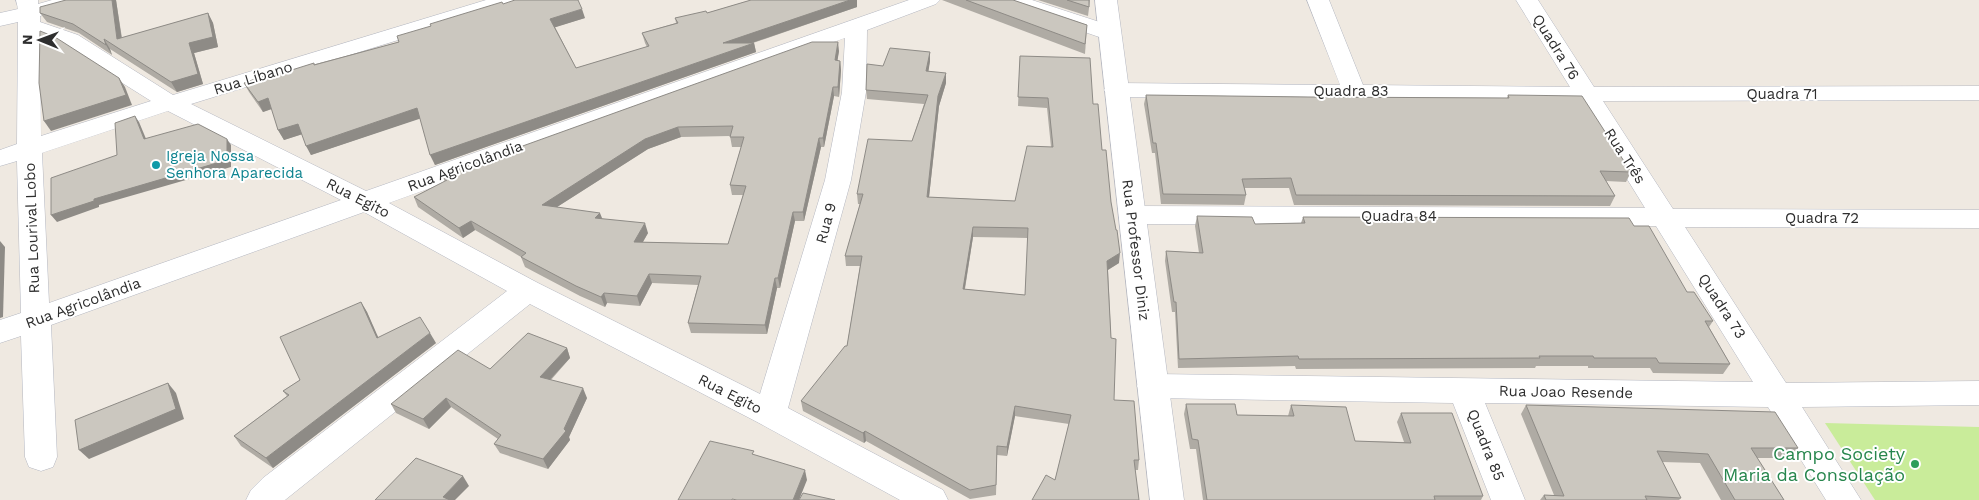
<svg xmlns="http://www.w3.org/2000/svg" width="1979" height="500" viewBox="0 0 1979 500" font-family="'Work Sans',sans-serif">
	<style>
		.pitch { fill: #c9ec9a }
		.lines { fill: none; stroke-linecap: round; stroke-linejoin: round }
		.minor-casing { stroke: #b4b7c1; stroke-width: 1 }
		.tertiary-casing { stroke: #b4b7c1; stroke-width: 1 }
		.minor { fill: #fff; fill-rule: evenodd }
		.tertiary { fill: #fff; fill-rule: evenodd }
		.wall { fill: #afaba4; fill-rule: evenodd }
		.shaded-wall { fill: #8e8b86 }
		.building { fill: #cbc7bf; stroke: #8e8b86; fill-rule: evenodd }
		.culture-dot { fill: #0f9aa8; stroke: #fff; stroke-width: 2 }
		.leisure-dot { fill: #2e9e5b; stroke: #fff; stroke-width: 2 }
		.labels { text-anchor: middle; stroke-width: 4; stroke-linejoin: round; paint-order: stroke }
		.street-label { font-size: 15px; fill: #2e2e2e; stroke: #fff }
		.culture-label { font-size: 15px; fill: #0d838f; stroke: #fff; text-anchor: start }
		.near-leisure-label { font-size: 18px; fill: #27864d; stroke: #fff; text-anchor: end }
	</style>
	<rect width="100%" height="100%" fill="#efe9e1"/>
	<polygon class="pitch" points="1825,423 1979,427 1979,500 1875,500"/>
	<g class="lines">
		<g class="minor-casing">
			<g id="minor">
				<path d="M16,0H38V4L52,0H88L84,4L40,16V22L78,35L173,95L486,0H519L515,4L191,104L366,191L909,0H940L936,4L867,30L866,92L851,180L788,408L943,490L948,500H900L759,423L530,304L285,500H246L251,490L263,478L507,291L364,212L51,325L57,457L53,467L41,471L29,467L25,457L21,336L0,343V320L21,313L17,161L0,166V150L17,144L18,22L0,26V13L18,9ZM40,36L62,45L151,101L41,136ZM845,38L842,92L825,180L760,394L538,283L389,203ZM168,111L341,200L49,303L42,153Z"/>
				<polygon points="1000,0 1032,0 1118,28 1121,33 1118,38 1110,40 1102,38 1004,4"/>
				<polygon points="1307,0 1329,0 1363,85 1570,87 1516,0 1538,0 1594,87 1979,86 1979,100 1603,101 1673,209 1979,210 1979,228 1685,227 1786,383 1979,381 1979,405 1802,407 1861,500 1826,500 1768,407 1485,403 1525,500 1491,500 1453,403 1153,398 1142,395 1137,386 1142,377 1153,374 1753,382 1656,226 1132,224 1123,221 1119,215 1123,209 1132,206 1645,208 1579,101 1116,97 1108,95 1104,90 1108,85 1116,83 1340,85"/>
			</g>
		</g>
		<g class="tertiary-casing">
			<polygon id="tertiary" points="1095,0 1117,0 1184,500 1150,500"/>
		</g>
		<use href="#minor" class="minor"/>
		<use href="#tertiary" class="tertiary"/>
	</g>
	<g class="wall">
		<polygon points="66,0 116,0 122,38 208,13 213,23 218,47 194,53 203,84 177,92 110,49 112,55 79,33 47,22 40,13"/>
		<polygon points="751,0 857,0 857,7 753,43 754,43 756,52 435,165 420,118 311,155 302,134 284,140 278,130 272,109 263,112 249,92 244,83 399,42 431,26 503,4 585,18 555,27 576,68 647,47 645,43 642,33 676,23 675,18 707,13"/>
		<polygon points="942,0 1013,0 1087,25 1085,54"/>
		<polygon points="1038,0 1090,0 1088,16"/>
		<path d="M839,51L837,61H840L841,70L839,97L834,96L824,147H821L804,221H795L780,288H777L767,334L691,333L688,323L698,285L652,283L640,306L607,303L605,307L580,296L525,267L521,257L475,230L463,238L418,207L414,197L445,182L442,175ZM730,136L732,147H741L730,185L732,195H743L728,244L643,242L648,233L602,219L557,207L648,149L681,137Z"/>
		<path d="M930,52V61L928,71L946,83L939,106L929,197L1015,201L1051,147L1047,108L1018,106L1020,56L1093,104L1102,150L1111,202L1119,263L1108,270L1114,400L1139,460L1138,470H1135L1055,480L1069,424L1015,416L1007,456L997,455L996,495L970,499L866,441L864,443L803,411L801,401L847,346L860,266H846L845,256L860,204H858L857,194L912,141L924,104L867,99L866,90L883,66ZM973,237L1028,238L1025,295L965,289Z"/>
		<polygon points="1146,95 1309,97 1507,98 1508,95 1631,172 1626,182 1606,181 1615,196 1610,206 1294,205 1289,188 1245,188 1246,195 1244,205 1161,204 1155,153 1152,153 1144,104"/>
		<polygon points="1197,216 1255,224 1301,223 1303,217 1634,226 1687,292 1713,321 1709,327 1730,364 1723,374 1653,373 1650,368 1588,368 1588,366 1536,366 1535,368 1296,369 1295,366 1178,368 1175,312 1172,312 1165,261 1166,251 1199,253 1195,226"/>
		<polygon points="361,302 367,312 378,338 436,343 273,468 241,446 234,436 287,396 283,391 300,380"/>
		<polygon points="567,348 570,358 551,380 587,398 569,437 570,440 548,469 500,453 494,444 498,439 451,407 429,429 396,413 391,404 490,369"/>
		<polygon points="1186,404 1237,415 1288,416 1291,405 1355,441 1404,442 1397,422 1401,413 1483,496 1481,500 1203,500 1196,449 1190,449 1184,414"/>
		<polygon points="1526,405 1798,448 1790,458 1757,458 1784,500 1721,500 1700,463 1662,462 1681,498 1679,500 1540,500 1544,495 1554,495 1521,414"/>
	</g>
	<g class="shaded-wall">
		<polygon points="112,0 116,0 123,48 117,39"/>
		<polygon points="850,0 857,0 857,7 725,52 723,43"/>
		<polygon points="582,9 585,18 553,28 550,19"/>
		<polygon points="208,13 213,23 218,47 194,53 203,84 177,92 171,82 189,43"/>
		<polygon points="104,39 110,49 112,55 106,45"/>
		<polygon points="838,42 839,51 836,70 835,60"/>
		<polygon points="754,43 756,52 435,165 430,155"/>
		<polygon points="930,52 930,61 927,81 926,71"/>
		<polygon points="840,61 841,70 839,97 838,87"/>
		<polygon points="946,73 946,83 939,106 928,206 927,197 938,96"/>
		<polygon points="119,78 125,87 132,105 51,131 44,121"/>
		<polygon points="833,87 834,96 824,147 823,138"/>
		<polygon points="268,98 274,108 263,112 258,102"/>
		<polygon points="417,108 422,118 311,155 306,146"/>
		<polygon points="135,116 139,122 149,146 144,139"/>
		<polygon points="298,124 303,134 284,140 278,130"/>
		<polygon points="678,127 681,137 648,149 546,214 542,205 645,139"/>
		<polygon points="819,138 821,147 804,221 803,212"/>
		<polygon points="227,139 231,145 231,167 99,205 99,207 57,222 51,215 94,199"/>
		<polygon points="793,212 795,221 780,288 778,278"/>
		<polygon points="600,213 604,223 595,218"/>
		<polygon points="471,221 475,230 463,238 459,228"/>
		<polygon points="645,223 648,233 637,252 634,242"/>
		<polygon points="973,227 973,237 963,299 963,289"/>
		<polygon points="0,241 5,247 3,317 0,318"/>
		<polygon points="1120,253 1119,263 1106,271 1107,261"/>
		<polygon points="649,274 652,283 640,306 637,296"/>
		<polygon points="775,278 777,288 767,334 765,325"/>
		<polygon points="604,293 607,303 605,307 601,297"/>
		<polygon points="361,302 367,312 383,348 377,338"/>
		<polygon points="430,333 436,343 273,468 266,458"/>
		<polygon points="567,348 570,358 544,386 540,377"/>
		<polygon points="168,383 176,393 184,419 89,459 79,450"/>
		<polygon points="583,388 587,398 569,437 570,440 548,469 543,459 564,429"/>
		<polygon points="446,398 451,407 429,429 423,419"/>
		<polygon points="1015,406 1015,416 1007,456 1007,447"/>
		<polygon points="865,431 866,441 864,443 863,433"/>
		<polygon points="805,470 807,480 799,500 793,500"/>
		<polygon points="463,476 469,486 455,500 445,500 443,497"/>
	</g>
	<g class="building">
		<polygon points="66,0 112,0 117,39 208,13 213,37 189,43 198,74 171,82 104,39 106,45 73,24 40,13 40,7"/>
		<polygon points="515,0 578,0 582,9 550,19 576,68 649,46 642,33 678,23 675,18 706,11 707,13 751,0 850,0 723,43 754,43 430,155 417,108 306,146 298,124 278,130 268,98 258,102 244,83 277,71 279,74 314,63 314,65 399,42 397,36 431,26 430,24 502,2 503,4"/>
		<polygon points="966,0 1013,0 1087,25 1085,44"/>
		<polygon points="1067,0 1089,0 1089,7"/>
		<polygon points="40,31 55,37 119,78 126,95 44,121 39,83"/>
		<path d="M812,42H838L835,60L840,61L838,87H833L823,138H819L803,212H793L778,278H775L765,325L688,323L701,276L649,274L637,296L604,293L601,297L576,286L521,257L526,253L471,221L459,228L414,197L447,180L442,175ZM733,126L730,137H744L730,185L746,186L728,244L634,242L645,223L595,218L600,213L542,205L645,139L678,127Z"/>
		<path d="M890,48L930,52L926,71L946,73L938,96L927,197L1015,201L1027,146L1053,147L1048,98L1018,97L1020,56L1090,58L1093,104H1098L1102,150H1106L1111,202L1116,230H1117L1120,253L1107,261L1111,338L1116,339L1114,400L1134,401L1139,460H1134L1139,500H1032L1046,475L1055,480L1071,415L1015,406L1007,447L997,446L996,485L970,490L865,431L863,433L801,401L845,346H847L862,256H845L863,194H857L868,139L912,141L928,95L866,90L867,64L883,66ZM973,227L1028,228L1025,295L963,289Z"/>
		<polygon points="1146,95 1309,97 1509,98 1508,95 1582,96 1631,172 1600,171 1615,196 1296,195 1291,178 1242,179 1246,195 1163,194 1156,143 1153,143"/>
		<polygon points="135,116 144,139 198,124 227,139 227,160 94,199 94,201 51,215 51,178 117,155 115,123"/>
		<polygon points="1197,216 1252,217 1255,224 1305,223 1303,217 1629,218 1634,226 1649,226 1687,292 1694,292 1713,321 1705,321 1730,364 1659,363 1656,358 1594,358 1593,356 1539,356 1540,358 1299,359 1298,356 1179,359 1176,302 1174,302 1166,251 1203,253"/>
		<polygon points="361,302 377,338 420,317 430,333 266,458 234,436 289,395 283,391 300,380 280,337"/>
		<polygon points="528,333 567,348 540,377 583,388 564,429 566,431 543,459 494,444 501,435 446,398 423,419 391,404 458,350 490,369"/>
		<polygon points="168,383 176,409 79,450 75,420"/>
		<polygon points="1186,404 1235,404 1237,415 1294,416 1291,405 1346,407 1355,441 1411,443 1401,413 1452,413 1483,496 1434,496 1435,500 1207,500 1198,440 1192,439"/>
		<polygon points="1526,405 1775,412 1798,448 1751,448 1784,500 1735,500 1708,454 1657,451 1681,498 1645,496 1647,500 1546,500 1544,495 1564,496"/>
		<polygon points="710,441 754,451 752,454 805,470 793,500 737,500 732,499 732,500 678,500"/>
		<polygon points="416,458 463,476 443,497 450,500 375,500"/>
		<polygon points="803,493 835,500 799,500"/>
	</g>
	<circle class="culture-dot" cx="156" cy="165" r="5"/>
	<circle class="leisure-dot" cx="1915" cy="464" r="5"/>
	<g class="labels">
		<g class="street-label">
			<text transform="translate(1556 47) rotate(58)" y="5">Quadra 76</text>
			<text transform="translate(253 78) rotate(-17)" y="5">Rua Líbano</text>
			<text x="1351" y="96">Quadra 83</text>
			<text x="1782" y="99">Quadra 71</text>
			<text transform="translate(1625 156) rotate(57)" y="5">Rua Três</text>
			<text transform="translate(465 166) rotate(-20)" y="5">Rua Agricolândia</text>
			<text transform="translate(358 198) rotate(27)" y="5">Rua Egito</text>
			<text x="1399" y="221">Quadra 84</text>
			<text x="1822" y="223">Quadra 72</text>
			<text transform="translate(826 223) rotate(-75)" y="5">Rua 9</text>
			<text transform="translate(32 228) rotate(-92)" y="5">Rua Lourival Lobo</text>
			<text transform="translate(1136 250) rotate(83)" y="5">Rua Professor Diniz</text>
			<text transform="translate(83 303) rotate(-20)" y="5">Rua Agricolândia</text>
			<text transform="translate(1722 306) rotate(57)" y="5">Quadra 73</text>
			<text transform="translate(1566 392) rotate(1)" y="5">Rua Joao Resende</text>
			<text transform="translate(730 394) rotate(27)" y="5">Rua Egito</text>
			<text transform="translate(1486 445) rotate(68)" y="5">Quadra 85</text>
		</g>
		<g class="culture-label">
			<text x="166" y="161">Igreja Nossa<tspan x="166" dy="17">Senhora Aparecida</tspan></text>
		</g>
		<g class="near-leisure-label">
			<text x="1905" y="460">Campo Society<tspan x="1905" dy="21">Maria da Consolação</tspan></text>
		</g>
	</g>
	<g transform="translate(40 40) rotate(271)" stroke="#ffffff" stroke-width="4" paint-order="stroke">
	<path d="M0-4L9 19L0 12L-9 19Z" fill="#2e2e2e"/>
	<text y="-8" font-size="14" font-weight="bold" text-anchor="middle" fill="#2e2e2e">N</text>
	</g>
</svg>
